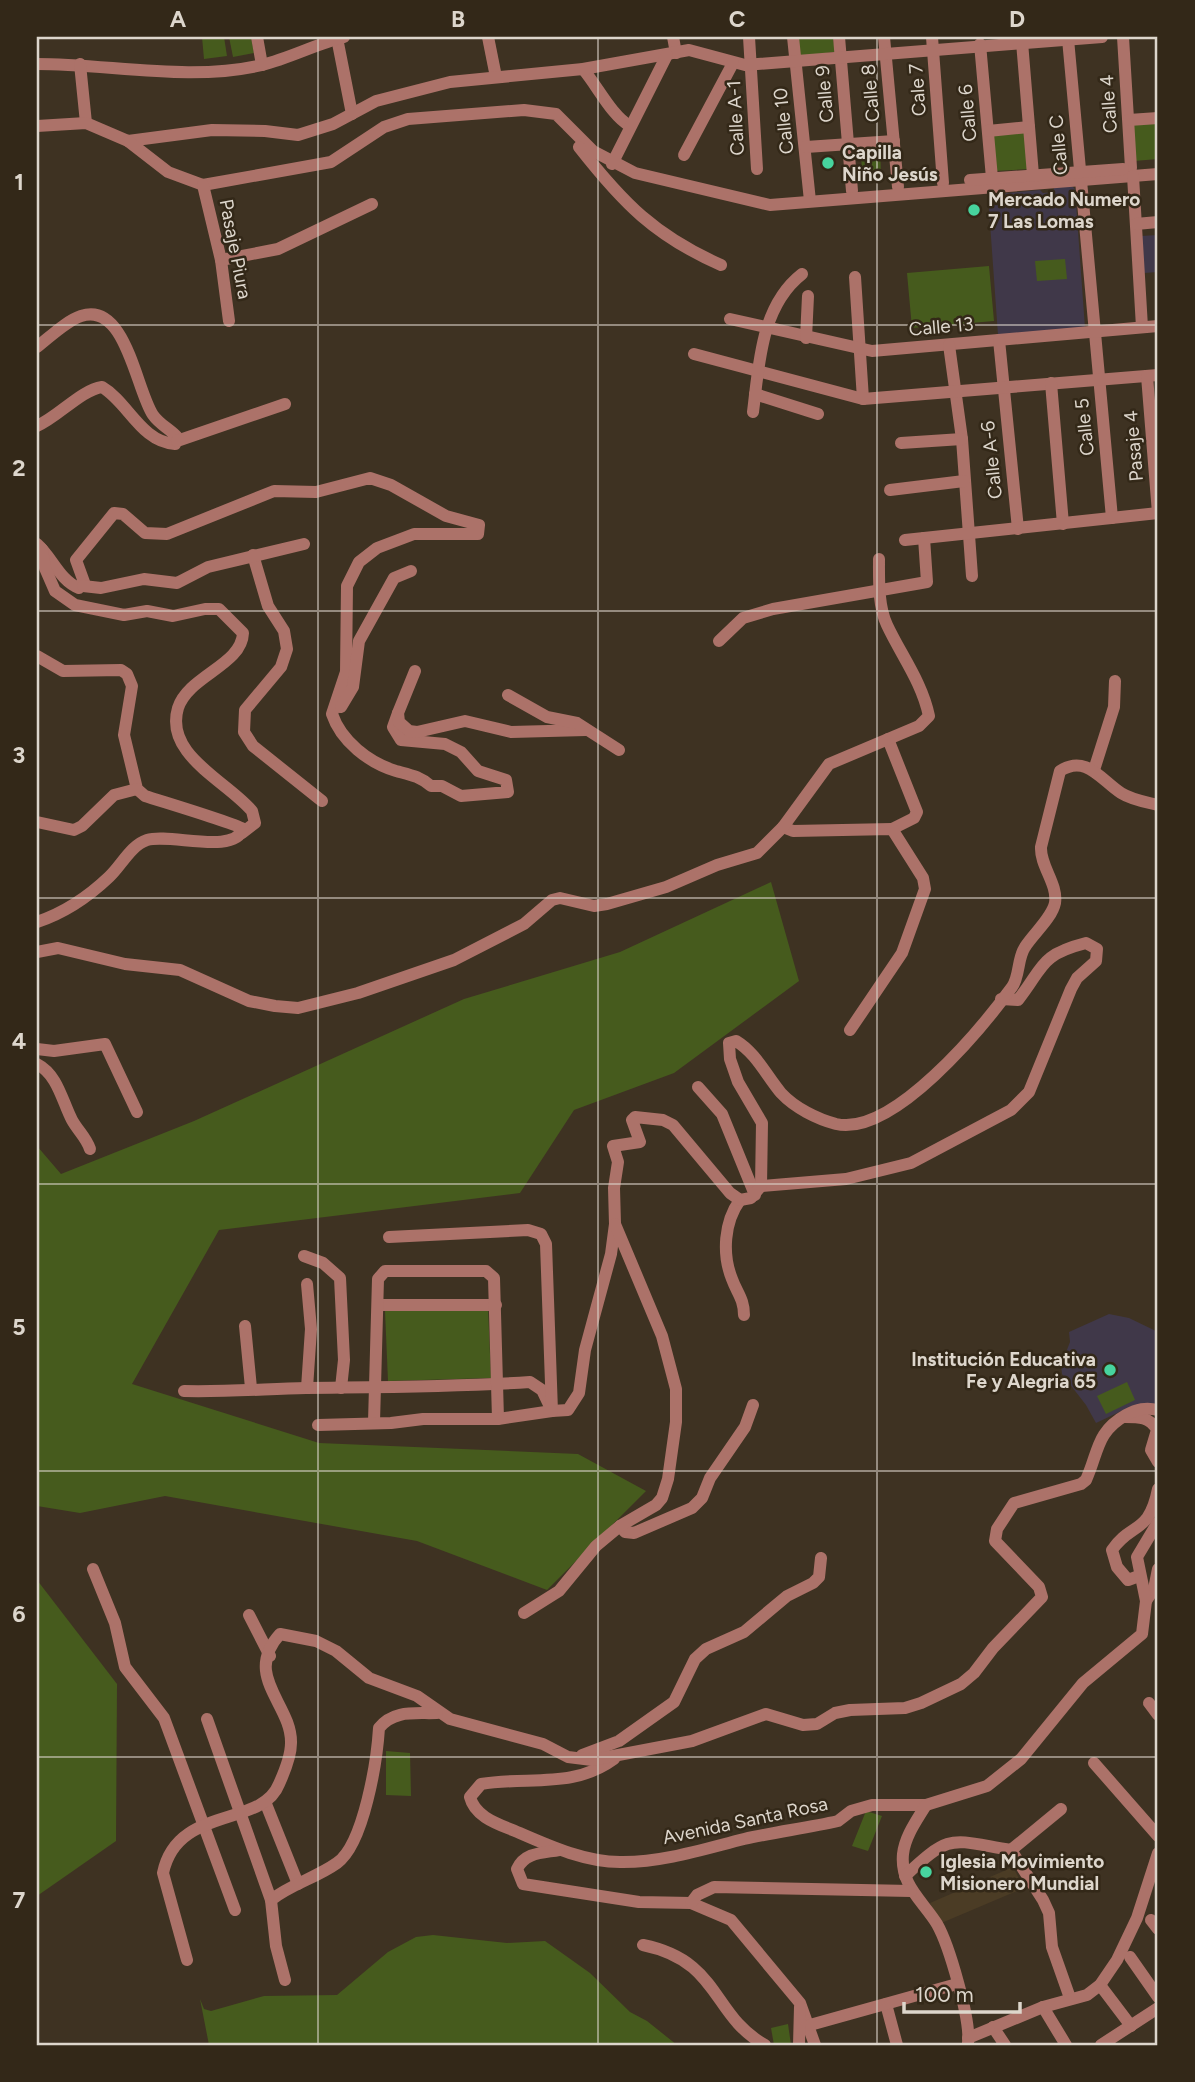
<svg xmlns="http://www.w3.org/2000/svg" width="1195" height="2082" viewBox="0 0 1195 2082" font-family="Figtree,sans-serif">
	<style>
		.built { fill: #4b3c25 }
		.education { fill: #403849 }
		.green { fill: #465b1d }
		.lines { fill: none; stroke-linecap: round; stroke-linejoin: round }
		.minor { stroke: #ac7269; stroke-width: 12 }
		.grid { fill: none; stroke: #ddd6cc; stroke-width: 2; stroke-opacity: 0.55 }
		.poi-dot { fill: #47d49e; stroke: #332818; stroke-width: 2.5 }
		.labels { text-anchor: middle; stroke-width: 5; stroke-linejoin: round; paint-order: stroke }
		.street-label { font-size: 19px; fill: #ddd6cc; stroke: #332818 }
		.poi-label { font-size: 19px; font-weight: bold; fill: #ddd6cc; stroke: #332818; text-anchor: start }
		.neatline { fill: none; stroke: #ddd6cc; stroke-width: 2.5 }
		.grid-label { font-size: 23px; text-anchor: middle; font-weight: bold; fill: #ddd6cc }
	</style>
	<rect width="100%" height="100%" fill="#3e3222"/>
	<polygon class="built" points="1013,1867 1024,1888 939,1924 930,1903"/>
	<g class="education">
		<polygon points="1072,186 1075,189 1085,328 998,335 988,195 1040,190 1043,193 1052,192 1055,187"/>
		<polygon points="1158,235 1158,272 1144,273 1141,236"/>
		<polygon points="1109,1314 1129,1318 1158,1332 1158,1406 1134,1405 1096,1423 1086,1405 1062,1374 1061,1365 1070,1342 1069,1332"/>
	</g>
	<g class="green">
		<polygon points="202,37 224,37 227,56 204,59"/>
		<polygon points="229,37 251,37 254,53 233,57"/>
		<polygon points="797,37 833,37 835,52 799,56"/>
		<polygon points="1158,119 1158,159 1134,161 1130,122"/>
		<polygon points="1026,131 1029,169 995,171 992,134"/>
		<polygon points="880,146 881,176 862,177 861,147"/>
		<polygon points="1065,259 1067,279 1037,281 1035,261"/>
		<polygon points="989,266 994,321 912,328 907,273"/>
		<polygon points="771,882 799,981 674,1073 574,1110 520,1193 219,1230 132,1384 319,1443 578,1454 646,1491 547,1590 417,1541 165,1496 80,1513 37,1506 37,1146 61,1174 194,1121 464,999 620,952"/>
		<polygon points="488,1308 491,1378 388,1381 385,1311"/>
		<polygon points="1127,1382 1135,1400 1106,1414 1097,1396"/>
		<polygon points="37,1580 117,1684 116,1841 37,1896"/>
		<polygon points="386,1751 410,1753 411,1796 386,1795"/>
		<polygon points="866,1811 882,1816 868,1851 852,1846"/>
		<polygon points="433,1935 507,1943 545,1941 590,1973 630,2012 647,2021 677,2045 209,2045 200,1999 204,2009 211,2011 264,1996 337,1995 388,1952 416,1937"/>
		<polygon points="788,2024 791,2045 774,2045 771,2028"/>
	</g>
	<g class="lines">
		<g class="minor">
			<polyline points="257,37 262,65"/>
			<polyline points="488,37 496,77"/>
			<polyline points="673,37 676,53"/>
			<polyline points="749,37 757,169"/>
			<polyline points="793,37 810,201"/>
			<polyline points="839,37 852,191"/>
			<polyline points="884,37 898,187"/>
			<polyline points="932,37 943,183"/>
			<polyline points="1123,37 1131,168"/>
			<polyline points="337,38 352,114"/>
			<polyline points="1068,39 1112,518"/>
			<polyline points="1022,42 1033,175"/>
			<polyline points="980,44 992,178"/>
			<path d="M37,64C110,64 190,82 262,65C290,58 316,44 344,37"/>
			<polyline points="80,64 86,123"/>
			<path d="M583,69C598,87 612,116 630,126"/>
			<polyline points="1129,120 1158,118"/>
			<polyline points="37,126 86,123 128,141 212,130 265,131 298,135 333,124 376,101 450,82 583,69 689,50 745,65 1102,37"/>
			<polyline points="988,131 1029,127"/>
			<polyline points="128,141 168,172 203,185 331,162 384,127 408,119 524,110 556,114 593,151 635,173 770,205 1158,174"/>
			<path d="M579,147C623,203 655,236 721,265"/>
			<polyline points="806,147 894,141"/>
			<polyline points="684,155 733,63"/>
			<polyline points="612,164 667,55"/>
			<polyline points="1133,176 1142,327"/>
			<polyline points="970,180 1123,169"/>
			<polyline points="203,185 221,260 229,321"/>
			<polyline points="1136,224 1158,222"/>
			<polyline points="221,260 278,249 372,204"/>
			<polyline points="855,277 863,399"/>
			<polyline points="730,319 872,351 1158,326"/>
			<polyline points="806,338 808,296"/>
			<polyline points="999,340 1018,529"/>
			<polyline points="949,345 962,439 972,576"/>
			<path d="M37,347C50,337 66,321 81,316C126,301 136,390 153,415C160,425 170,429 177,437L175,444C141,442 128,402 102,387C81,390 58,417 37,426"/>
			<polyline points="694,354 863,399 1158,375"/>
			<polyline points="1147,376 1158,513"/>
			<polyline points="1051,383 1063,524"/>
			<polyline points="755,394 818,414"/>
			<path d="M753,412C759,364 761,306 802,274"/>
			<polyline points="177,441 285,404"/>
			<polyline points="901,443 962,439"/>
			<polyline points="890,490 964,481"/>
			<polyline points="905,540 1158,513"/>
			<path d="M37,544C52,557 60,581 79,588L84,582L76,560L114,513L123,514L145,533L167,534L274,491L316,492L370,478L391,485L446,516L479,525L478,534H414L377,548L359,562L347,586L346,672L332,714C341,741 369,763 396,771C411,775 419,776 431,786H442L461,796L508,792L506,780L478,771L461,752L445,744L401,740L393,727L398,713"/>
			<path d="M42,549L45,568L55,591L75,605L124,615L147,611L173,616L205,609H219L243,633C242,665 188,676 178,708C164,755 227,781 252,811L255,823L242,833"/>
			<polyline points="253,555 268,606 284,631 287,649 281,667 245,710 244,732 253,746 322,801"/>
			<polyline points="83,586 101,588 144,579 177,583 208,567 304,544"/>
			<polyline points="719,641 743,618 773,609 927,582 924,538"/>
			<path d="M37,656L63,671L121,670L127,674L132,686L124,735L137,789L145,796C160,801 237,824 243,829C234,855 170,833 147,840C131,845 121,866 109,877C88,897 64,913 37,922"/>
			<polyline points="415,671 398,713 399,722 409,731 417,732 465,721 511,732 586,730"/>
			<polyline points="508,695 547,717 577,723 619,750"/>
			<polyline points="341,707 353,687 359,641 394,578 411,571"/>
			<polyline points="888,739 917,812 914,818 892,829"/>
			<polyline points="1094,770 1114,707 1115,681"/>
			<polyline points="37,822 74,830 82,826 114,795 137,789"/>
			<polyline points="783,827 793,831 892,829 923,878 925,889 902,953 850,1030"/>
			<path d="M37,952L58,948L125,964L180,970L249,1001L275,1006L298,1008L358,993L454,960L524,924L552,900L560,898L594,906L607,904L666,887L717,865L757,853L783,827L829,764L919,726L929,716C922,682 901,655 887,625C878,606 879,580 879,559"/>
			<polyline points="37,1049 54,1051 105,1044 137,1112"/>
			<path d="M37,1064C58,1075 62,1101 72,1120C78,1131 86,1137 90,1149"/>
			<polyline points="698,1087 722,1114 755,1195"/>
			<path d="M761,1186L846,1179L911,1163L1011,1110L1029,1092L1071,989L1077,978L1096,961L1097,949L1086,943C1039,955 1044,967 1018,1000L1001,999"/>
			<path d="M740,1200C724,1222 722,1254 732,1279C737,1293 744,1299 744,1315"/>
			<polyline points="304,1256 323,1263 340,1278 344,1360 341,1388"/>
			<polyline points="307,1284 311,1329 307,1388"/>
			<polyline points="378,1305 496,1305"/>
			<polyline points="245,1326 251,1388"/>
			<path d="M184,1391C226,1392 264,1389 306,1388C381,1387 455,1387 530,1382L542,1390L552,1411L568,1410L579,1393L585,1350L611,1254L615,1224L614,1188L618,1162L613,1146L640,1142L632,1120L635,1117L663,1120L673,1125L730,1193L740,1200L751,1198L761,1186L762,1123L738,1082L730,1059L729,1043L736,1041C756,1053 766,1075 781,1093C795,1108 817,1119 836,1124C893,1137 982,1028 1012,987C1020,976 1017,959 1025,947C1033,934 1052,918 1055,903C1058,884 1040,866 1041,847L1060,771C1086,754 1101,780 1121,793C1132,800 1146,802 1158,805"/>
			<path d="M1125,1417C1139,1417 1150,1417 1157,1430L1151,1450L1158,1462"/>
			<polyline points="374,1422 378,1279 385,1271 486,1271 494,1278 498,1419"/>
			<polyline points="318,1425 391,1423 423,1419 498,1419 552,1411 546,1244 541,1234 528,1230 389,1237"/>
			<polyline points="620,1526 625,1532 634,1533 692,1508 702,1498 710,1478 745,1427 753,1405"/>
			<polyline points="93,1569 115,1623 125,1667 164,1718 235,1910"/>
			<path d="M1139,1576L1128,1580L1117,1567L1112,1550C1131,1522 1149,1535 1158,1489"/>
			<polyline points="1146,1601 1154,1589 1158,1569"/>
			<polyline points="524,1613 559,1591 596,1546 620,1526 656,1505 662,1498 668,1479 676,1422 676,1389 662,1336 615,1224"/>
			<polyline points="249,1615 270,1656"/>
			<polyline points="1149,1703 1158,1715"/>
			<polyline points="207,1719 271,1900"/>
			<polyline points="582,1755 619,1741 674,1702 695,1659 706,1649 744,1632 787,1596 813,1583 819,1577 821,1558"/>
			<path d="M614,1759C573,1789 529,1776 481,1784L470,1797C475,1817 498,1824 515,1831C547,1845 586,1863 623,1862C664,1862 704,1849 744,1839C775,1832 807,1828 838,1821L851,1811L872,1805H926L987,1786L1021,1759L1083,1683L1142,1634L1146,1601L1137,1557L1158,1522"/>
			<polyline points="1094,1763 1158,1836"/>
			<polyline points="266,1804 298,1884"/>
			<path d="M926,1805C917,1820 905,1836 903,1854C900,1885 922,1900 937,1924C949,1945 971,2020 968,2043"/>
			<path d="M559,1850C543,1853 525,1852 517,1869L523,1884L639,1902L691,1903L731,1920L800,2003L815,2045"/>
			<polyline points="1011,1850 1061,1809"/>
			<path d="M905,1876C952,1832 950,1840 1011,1850L1043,1900L1049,1913L1052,1947L1070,1998"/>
			<polyline points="691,1903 697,1895 714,1887 911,1891"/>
			<polyline points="1151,1920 1158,1929"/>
			<path d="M643,1945C721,1961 711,2015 765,2045"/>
			<polyline points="1130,1957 1158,1997"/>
			<path d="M187,1960L163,1873C177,1805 262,1828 279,1784C284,1773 291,1755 291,1743C292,1704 242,1676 280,1634L316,1641L336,1651L369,1678L417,1696L450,1719L543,1744L568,1757L592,1760L692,1741L766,1714L803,1725L817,1724L835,1713L850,1710L905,1708L921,1703L961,1684L974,1673L993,1648L1042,1597L1039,1587L995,1541L997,1529L1014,1503L1081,1484L1086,1480C1099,1451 1096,1432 1126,1415C1137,1409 1146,1407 1158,1410"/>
			<path d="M285,1980L276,1946L271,1900C291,1884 316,1878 337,1863C364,1844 377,1760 379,1728C394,1709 417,1714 437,1713"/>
			<polyline points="1100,1985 1131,2026"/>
			<polyline points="886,2004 897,2045"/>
			<polyline points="1043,2007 1066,2045"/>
			<polyline points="810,2025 957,1984"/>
			<polyline points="993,2027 1005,2045"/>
			<polyline points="968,2038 1043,2007 1087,1995 1100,1985 1117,1960 1137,1918 1158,1853"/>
			<polyline points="799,2045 800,2007"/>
			<polyline points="1101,2045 1158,2008"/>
		</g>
	</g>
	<path class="grid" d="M318,37V2045M598,37V2045M877,37V2045M37,325H1158M37,611H1158M37,898H1158M37,1184H1158M37,1471H1158M37,1757H1158"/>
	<g class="poi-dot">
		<circle cx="828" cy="163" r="7"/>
		<circle cx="974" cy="210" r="7"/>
		<circle cx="1110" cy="1370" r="7"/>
		<circle cx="926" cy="1872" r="7"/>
	</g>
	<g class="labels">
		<g class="street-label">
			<text transform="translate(917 90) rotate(-94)" y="7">Cale 7</text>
			<text transform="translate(870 93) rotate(-95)" y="7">Calle 8</text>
			<text transform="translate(824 94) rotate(-95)" y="7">Calle 9</text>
			<text transform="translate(1108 104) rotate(-94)" y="7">Calle 4</text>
			<text transform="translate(967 113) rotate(-95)" y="7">Calle 6</text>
			<text transform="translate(735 118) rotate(-93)" y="7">Calle A-1</text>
			<text transform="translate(783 121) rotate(-96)" y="7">Calle 10</text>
			<text transform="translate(1058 145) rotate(-95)" y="7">Calle C</text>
			<text transform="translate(236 249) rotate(79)" y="7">Pasaje Piura</text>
			<text transform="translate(941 326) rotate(-5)" y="7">Calle 13</text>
			<text transform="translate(1084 427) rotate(-96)" y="7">Calle 5</text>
			<text transform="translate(1133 446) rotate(-95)" y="7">Pasaje 4</text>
			<text transform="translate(991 460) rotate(-96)" y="7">Calle A-6</text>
			<text transform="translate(745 1820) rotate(-12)" y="7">Avenida Santa Rosa</text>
		</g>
		<g class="poi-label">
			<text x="842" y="159">Capilla<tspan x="842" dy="22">Niño Jesús</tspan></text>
			<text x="988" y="206">Mercado Numero<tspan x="988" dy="22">7 Las Lomas</tspan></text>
			<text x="1096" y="1366" text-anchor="end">Institución Educativa<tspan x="1096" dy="22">Fe y Alegria 65</tspan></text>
			<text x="940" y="1868">Iglesia Movimiento<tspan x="940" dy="22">Misionero Mundial</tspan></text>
		</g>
	</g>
	<rect width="1195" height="2082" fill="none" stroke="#332818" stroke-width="77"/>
	<path d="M904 2002v10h116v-10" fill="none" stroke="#ddd6cc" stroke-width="3.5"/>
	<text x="915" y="2002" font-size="21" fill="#ddd6cc" stroke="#332818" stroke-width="5" paint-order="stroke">100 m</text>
	<rect x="38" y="38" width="1118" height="2006" class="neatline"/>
	<g class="grid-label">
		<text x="178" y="27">A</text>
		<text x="458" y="27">B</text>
		<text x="737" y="27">C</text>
		<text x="1017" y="27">D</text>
		<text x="19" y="190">1</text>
		<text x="19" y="476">2</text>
		<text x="19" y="763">3</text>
		<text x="19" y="1049">4</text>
		<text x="19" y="1335">5</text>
		<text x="19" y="1622">6</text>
		<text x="19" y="1908">7</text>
	</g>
</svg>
